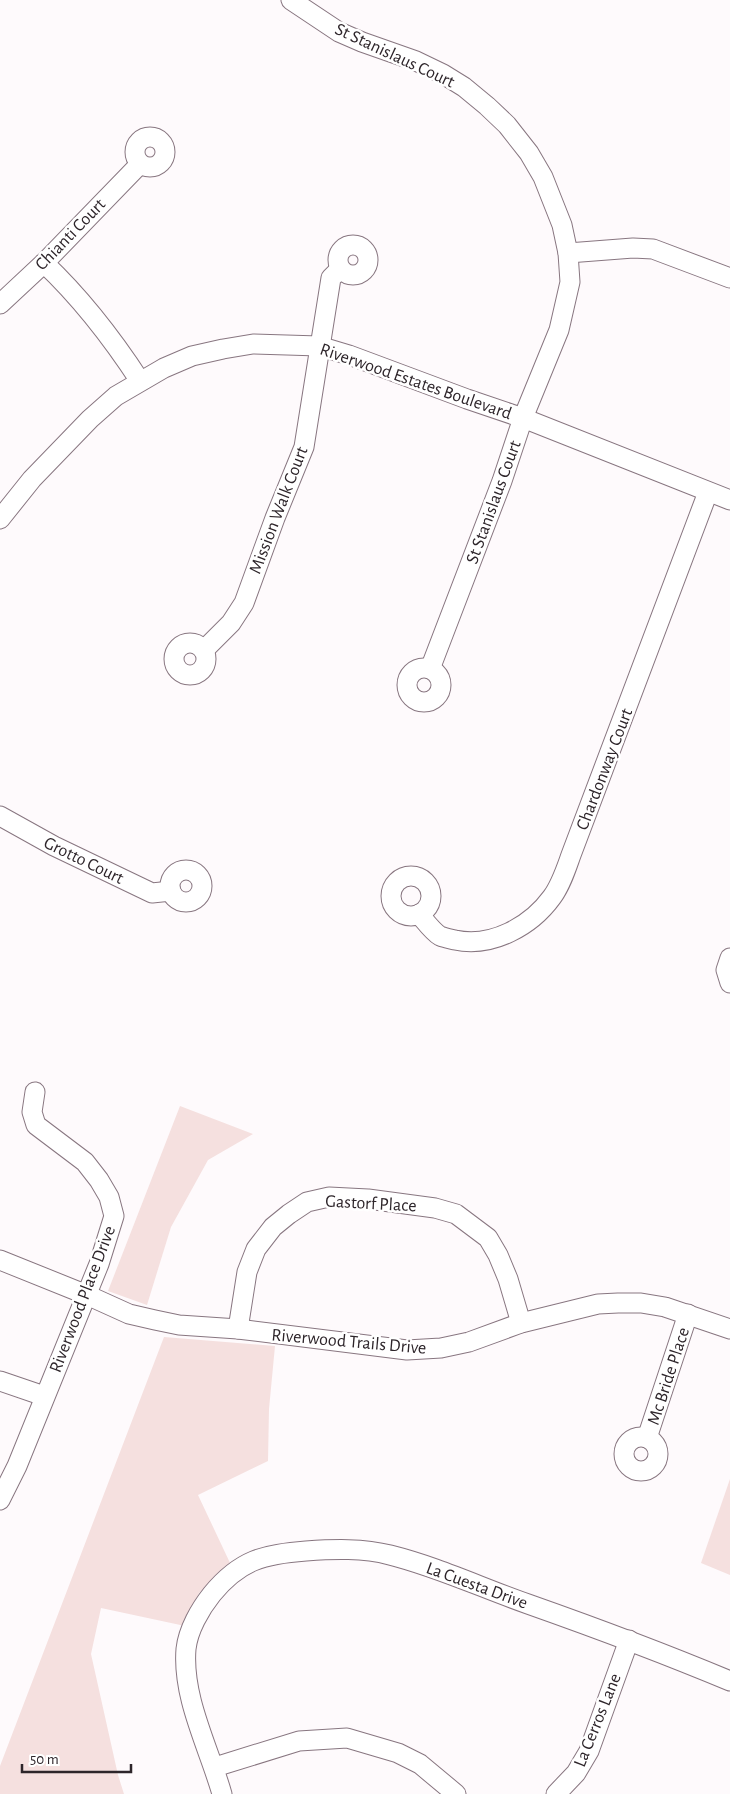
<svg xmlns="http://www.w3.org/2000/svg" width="730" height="1794" viewBox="0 0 730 1794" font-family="'Alegreya Sans',sans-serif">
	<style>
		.green { fill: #f5e0df }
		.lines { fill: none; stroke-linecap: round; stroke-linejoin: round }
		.minor-casing { stroke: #887680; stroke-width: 21 }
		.minor { stroke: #fff; stroke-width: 19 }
		.labels { text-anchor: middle; stroke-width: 5; stroke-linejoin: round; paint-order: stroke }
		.street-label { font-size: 18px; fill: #2d252a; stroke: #fff }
	</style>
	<rect width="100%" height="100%" fill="#fefafc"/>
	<g class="green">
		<polygon points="180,1106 253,1134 208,1160 171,1227 147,1305 108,1291"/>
		<polygon points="164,1337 275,1346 269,1409 268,1461 198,1495 231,1565 199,1593 185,1626 101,1608 91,1654 118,1775 124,1794 0,1794 0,1766"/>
		<polygon points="730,1479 730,1575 701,1563"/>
	</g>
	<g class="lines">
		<g class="minor-casing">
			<g id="minor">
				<polyline points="291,0 339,32 362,42 416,61 443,74 464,87 487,106 507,125 529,153 543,177 562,225 568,253 570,282 559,330 523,418 502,481 430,669"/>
				<circle cx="150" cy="152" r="15"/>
				<circle cx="353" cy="260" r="15"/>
				<polyline points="568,253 633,248 653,249 730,278"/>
				<path d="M44,263C81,298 112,338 140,381"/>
				<polyline points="0,304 44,263 140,164"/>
				<polyline points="0,519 32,479 90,419 116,396 164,368 192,356 223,349 253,344 319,346 349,355 467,399 523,418 730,500"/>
				<circle cx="190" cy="659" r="16"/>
				<polyline points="204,650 231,623 244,603 275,518 304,447 331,278 340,269"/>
				<circle cx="424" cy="685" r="17"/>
				<polyline points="0,816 54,846 152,893 171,891"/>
				<circle cx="186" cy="886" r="16"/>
				<circle cx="411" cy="896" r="20"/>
				<path d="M419,914C425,921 433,932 440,936C445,938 451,939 455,940C492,948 531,926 552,897C561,885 566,869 571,855L708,492"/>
				<polyline points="730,958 726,970 730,983"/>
				<polyline points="0,1260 87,1295 129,1314 155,1320 179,1325 238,1329 407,1350 441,1348 469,1342 521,1323 598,1304 618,1303 641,1303 665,1307 730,1329"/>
				<polyline points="238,1329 247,1272 256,1249 273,1227 289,1214 307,1202 329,1197 368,1199 435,1208 456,1214 488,1238 498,1255 508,1279 521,1323"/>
				<polyline points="0,1381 44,1396"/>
				<circle cx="641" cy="1454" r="17"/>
				<polyline points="647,1438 688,1314"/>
				<polyline points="0,1500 17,1466 99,1264 114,1216 109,1197 99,1180 85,1162 36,1125 32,1112 35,1092"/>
				<polyline points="215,1767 299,1741 347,1738 398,1753 420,1764 456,1794"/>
				<path d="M222,1794C209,1748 182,1698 186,1649C188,1630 200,1609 212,1594C240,1560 264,1554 306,1551C334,1549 363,1548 390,1555C438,1567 482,1588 528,1604C596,1628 663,1653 730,1681"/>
				<polyline points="556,1794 576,1773 589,1751 629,1640"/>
			</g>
		</g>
		<use href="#minor" class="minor"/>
	</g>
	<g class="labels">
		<g class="street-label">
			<text transform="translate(395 55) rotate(25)" y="6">St Stanislaus Court</text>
			<text transform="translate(70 234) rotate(-46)" y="6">Chianti Court</text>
			<text transform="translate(416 381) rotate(19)" y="6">Riverwood Estates Boulevard</text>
			<text transform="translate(493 502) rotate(-70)" y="6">St Stanislaus Court</text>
			<text transform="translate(278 510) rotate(-69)" y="6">Mission Walk Court</text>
			<text transform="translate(604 769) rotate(-69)" y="6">Chardonway Court</text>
			<text transform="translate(84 860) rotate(26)" y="6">Grotto Court</text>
			<text transform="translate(371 1203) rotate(3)" y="6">Gastorf Place</text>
			<text transform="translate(82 1299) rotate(-69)" y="6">Riverwood Place Drive</text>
			<text transform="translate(349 1341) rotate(5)" y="6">Riverwood Trails Drive</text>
			<text transform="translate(668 1376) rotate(-72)" y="6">Mc Bride Place</text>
			<text transform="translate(477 1585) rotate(20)" y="6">La Cuesta Drive</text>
			<text transform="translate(597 1720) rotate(-68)" y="6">La Cerros Lane</text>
		</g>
	</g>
	<path d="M22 1764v8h109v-8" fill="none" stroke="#2d252a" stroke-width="2.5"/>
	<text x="30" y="1764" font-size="15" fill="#2d252a" stroke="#ffffff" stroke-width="4" paint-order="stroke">50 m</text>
</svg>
